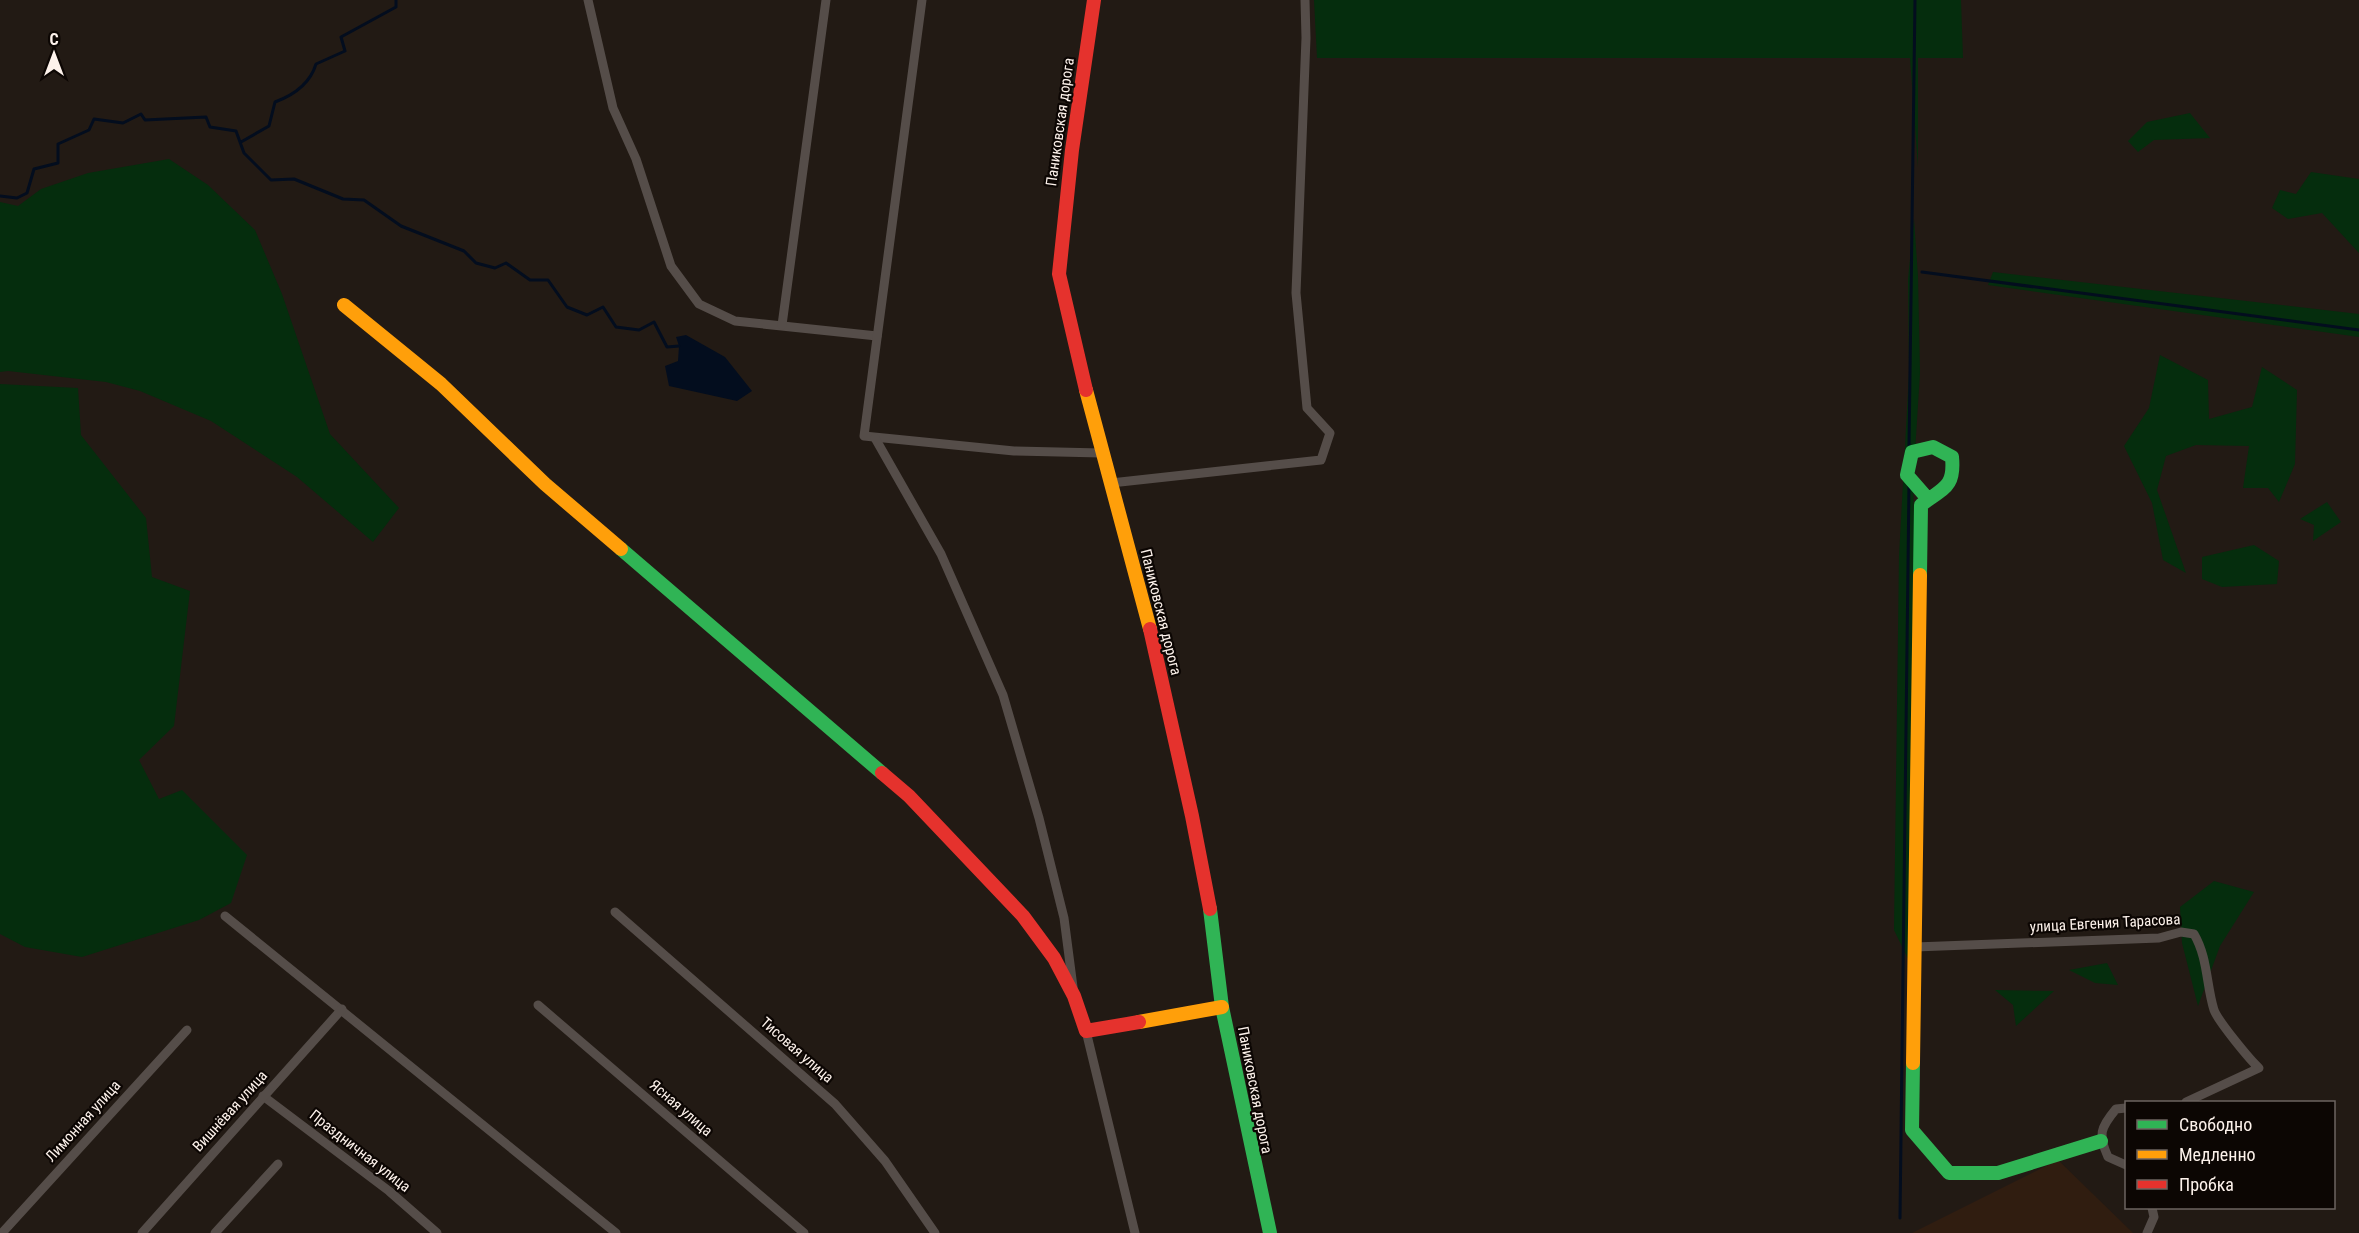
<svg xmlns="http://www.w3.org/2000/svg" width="2359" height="1233" viewBox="0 0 2359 1233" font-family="'Roboto Condensed',sans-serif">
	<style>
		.built { fill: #301d10 }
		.green { fill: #052d0d }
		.water { fill: #030d1e }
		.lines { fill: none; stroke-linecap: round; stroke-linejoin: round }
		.stream { stroke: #030d1e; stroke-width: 3 }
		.street { stroke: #554d49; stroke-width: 9 }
		.fast { stroke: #30b455; stroke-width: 14 }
		.slow { stroke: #ff9f0a; stroke-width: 14 }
		.jam { stroke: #e5322d; stroke-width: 14 }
		.labels { text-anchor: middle; stroke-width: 4.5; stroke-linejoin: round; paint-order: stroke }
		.street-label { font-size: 15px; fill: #fdf2eb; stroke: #0c0603 }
	</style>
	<rect width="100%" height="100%" fill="#221a14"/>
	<polygon class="built" points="2058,1160 2133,1233 1912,1233"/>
	<g class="green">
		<polygon points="1314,0 1961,0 1963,58 1918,58 1918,167 1910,58 1317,58"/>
		<polygon points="2190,113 2210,138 2154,140 2138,152 2128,141 2147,122"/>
		<polygon points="169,159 208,185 255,230 282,294 330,434 399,508 373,542 297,477 211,421 140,391 106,382 8,371 0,372 0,202 18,206 41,189 88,173"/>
		<polygon points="2311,172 2359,179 2359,253 2322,213 2288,219 2272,208 2280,190 2296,194"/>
		<polygon points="1914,219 1918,276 1920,373 1913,484 1916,579 1910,963 1894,930 1899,556 1909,373 1908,279"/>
		<polygon points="1993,272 2359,314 2359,337 1988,285"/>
		<polygon points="2160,355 2208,380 2209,419 2252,407 2262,367 2297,390 2295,464 2279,502 2268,488 2243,488 2249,446 2196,445 2166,456 2157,490 2186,573 2163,560 2152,503 2124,446 2149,408"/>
		<polygon points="0,384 78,388 81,435 146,518 152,577 190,591 174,726 139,760 159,799 182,790 247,855 231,903 199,920 82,957 25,947 0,934"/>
		<polygon points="2327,502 2341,522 2313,541 2314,525 2300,519"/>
		<polygon points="2254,545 2279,561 2277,584 2222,587 2202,579 2202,557"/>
		<polygon points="2214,881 2254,892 2220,946 2198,1006 2182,943 2180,907"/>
		<polygon points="2107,963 2118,985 2095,983 2069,970"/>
		<polygon points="1995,990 2054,991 2016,1026 2013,1005"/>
	</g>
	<polygon class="water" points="686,335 725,357 752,391 737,401 669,386 665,366 678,361 679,346 676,337"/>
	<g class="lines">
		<g class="stream">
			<path d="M241,142L269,126L275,102C294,95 310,84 316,64L345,51L341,37L396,7V0"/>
			<polyline points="0,196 17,198 27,193 34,169 58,163 58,144 89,130 94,119 123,123 141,114 145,120 206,117 210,127 236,131 244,153 271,180 294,179 343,199 364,200 401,226 464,251 476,263 495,268 506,263 530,280 548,280 567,307 587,315 603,307 616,327 639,330 654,322 667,347 679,346"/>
			<polyline points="1922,272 2359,330"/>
			<polyline points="1909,448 1915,0"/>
			<polyline points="1900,1218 1909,485"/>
		</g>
		<g class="street">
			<polyline points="588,0 613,108 636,159 671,266 699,304 735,321 877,336"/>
			<polyline points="922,0 864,436 1014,451 1101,453"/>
			<polyline points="782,325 826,0"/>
			<polyline points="875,438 941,554 1003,695 1039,818 1064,918 1073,987"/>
			<polyline points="1111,483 1321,460 1330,433 1307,408 1296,293 1306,38 1305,0"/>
			<polyline points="615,912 835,1104 885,1161 935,1233"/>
			<polyline points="225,916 616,1233"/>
			<path d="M1915,947L2159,938L2181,932L2194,934C2208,958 2206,984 2214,1010C2218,1021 2250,1060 2259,1068L2186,1102"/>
			<polyline points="538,1005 804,1233"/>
			<polyline points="1086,1031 1135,1233"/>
			<polyline points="263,1096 389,1191 437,1233"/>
			<path d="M2126,1108L2116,1109C2100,1128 2098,1135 2108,1157L2126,1165"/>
			<polyline points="2,1233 187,1030"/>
			<polyline points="142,1233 342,1009"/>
			<polyline points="215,1233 278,1164"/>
			<polyline points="2147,1233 2154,1217 2152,1208"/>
		</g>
		<g class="fast">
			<polyline points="621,549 882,773"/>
			<path d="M1920,575L1921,505C1943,488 1955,488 1952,457L1933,447L1912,452L1907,475L1928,499"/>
			<polyline points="1210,909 1222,1007 1270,1233"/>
			<polyline points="1913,1063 1912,1130 1949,1173 1998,1173 2101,1141"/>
		</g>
		<g class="slow">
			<polyline points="344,305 441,384 545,484 621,549"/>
			<polyline points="1086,390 1150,629"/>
			<polyline points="1139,1022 1222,1007"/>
			<polyline points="1913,1063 1920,575"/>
		</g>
		<g class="jam">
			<polyline points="1086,390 1059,274 1072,150 1094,0"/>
			<polyline points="1150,629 1192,816 1210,909"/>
			<polyline points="882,773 909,796 1023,916 1054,958 1074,996 1086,1031 1139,1022"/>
		</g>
	</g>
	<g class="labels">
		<g class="street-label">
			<text transform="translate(1060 122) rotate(-82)" y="5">Паниковская дорога</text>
			<text transform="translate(1161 612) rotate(76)" y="5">Паниковская дорога</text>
			<text transform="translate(2105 923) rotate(-3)" y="5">улица Евгения Тарасова</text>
			<text transform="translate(797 1050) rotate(41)" y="5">Тисовая улица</text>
			<text transform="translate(1255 1090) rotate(79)" y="5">Паниковская дорога</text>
			<text transform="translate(681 1108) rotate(41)" y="5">Ясная улица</text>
			<text transform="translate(230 1111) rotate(-48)" y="5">Вишнёвая улица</text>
			<text transform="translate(83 1121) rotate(-48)" y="5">Лимонная улица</text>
			<text transform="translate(360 1151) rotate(38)" y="5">Праздничная улица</text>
		</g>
	</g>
	<rect x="2125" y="1101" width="210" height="108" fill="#0c0603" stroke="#6c6460" stroke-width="1.5"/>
	<rect x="2137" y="1120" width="30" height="9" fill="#30b455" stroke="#6c6460" stroke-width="1.5"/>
	<text x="2179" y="1131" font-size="18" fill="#fdf2eb">Свободно</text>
	<rect x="2137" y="1150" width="30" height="9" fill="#ff9f0a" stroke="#6c6460" stroke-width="1.5"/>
	<text x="2179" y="1161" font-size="18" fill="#fdf2eb">Медленно</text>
	<rect x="2137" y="1180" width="30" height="9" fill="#e5322d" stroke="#6c6460" stroke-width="1.5"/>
	<text x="2179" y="1191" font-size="18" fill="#fdf2eb">Пробка</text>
	<g transform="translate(54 54)" stroke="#0c0603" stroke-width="4.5" paint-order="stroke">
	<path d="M0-4.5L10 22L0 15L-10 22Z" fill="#fdf2eb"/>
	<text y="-9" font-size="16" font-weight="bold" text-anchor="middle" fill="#fdf2eb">С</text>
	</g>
</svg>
